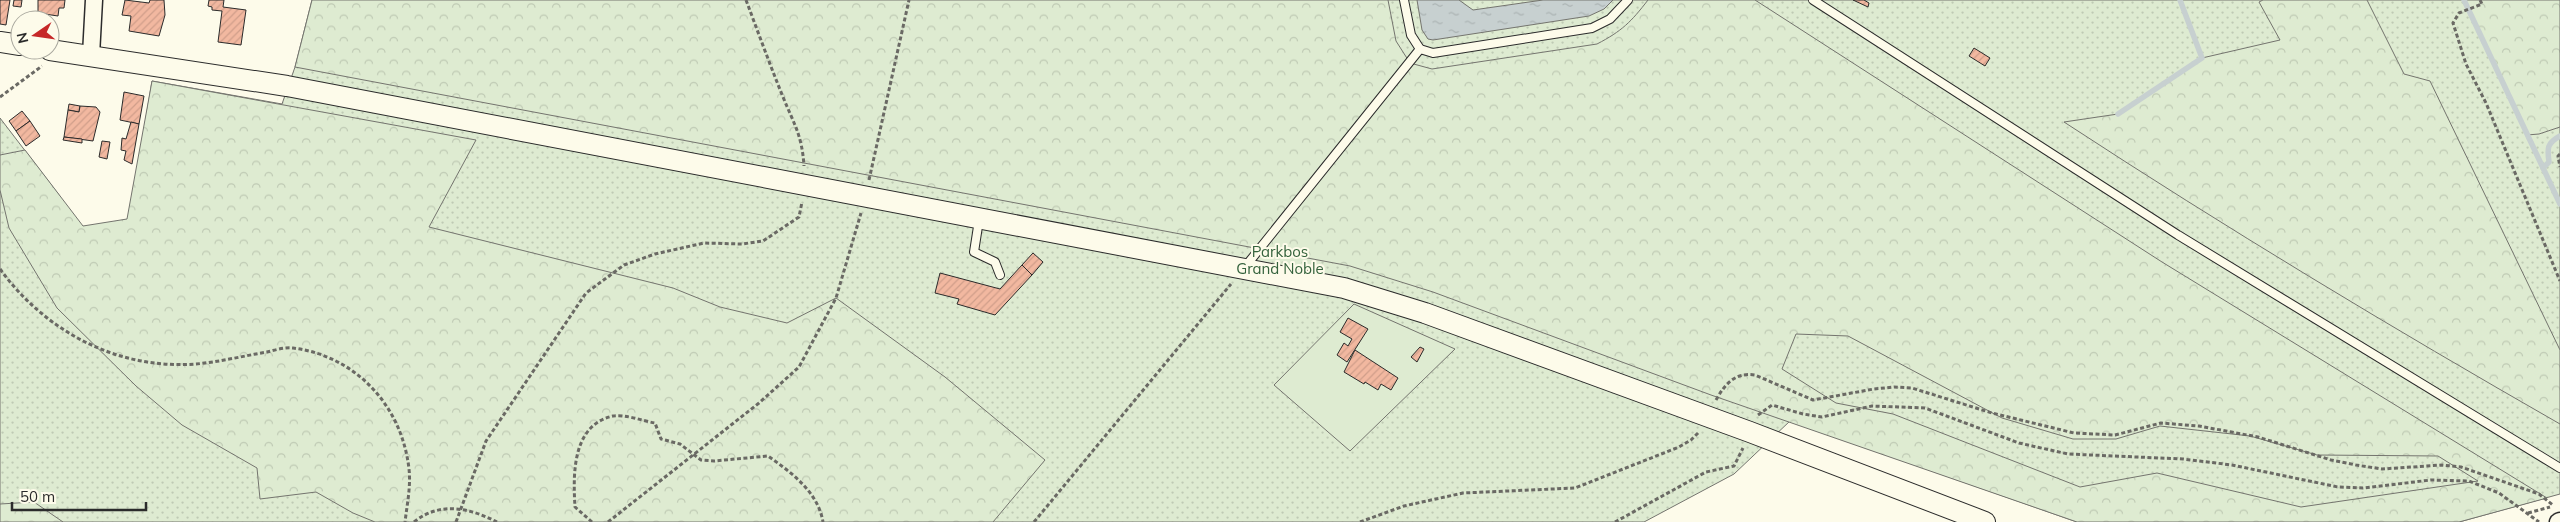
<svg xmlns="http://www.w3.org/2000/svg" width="2560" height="522" viewBox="0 0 2560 522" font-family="Mulish,sans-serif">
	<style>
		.grass { fill: url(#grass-dots); stroke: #74746e }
		.forest { fill: url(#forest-crowns); stroke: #74746e; fill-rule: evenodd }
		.garden { fill: #deebd1; stroke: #74746e }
		.water { fill: url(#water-ripples); stroke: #74746e }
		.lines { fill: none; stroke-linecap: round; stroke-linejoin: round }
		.stream { stroke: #c7d0d0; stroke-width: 5.5 }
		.building { fill: url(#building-hatch); stroke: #2b2b2b }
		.service-casing { stroke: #2b2b2b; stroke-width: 10 }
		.minor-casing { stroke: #2b2b2b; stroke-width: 19 }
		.tertiary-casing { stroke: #2b2b2b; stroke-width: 22 }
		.path { stroke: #6a6964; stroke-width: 3; stroke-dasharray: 4 2.5; stroke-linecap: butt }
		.service { stroke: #fdfbea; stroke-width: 8 }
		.minor { stroke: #fdfbea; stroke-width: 16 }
		.tertiary { stroke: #fdfbea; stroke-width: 20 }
		.labels { text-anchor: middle; stroke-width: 4; stroke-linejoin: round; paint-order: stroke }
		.park-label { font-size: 15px; fill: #34623c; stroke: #fdfbea }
	</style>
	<defs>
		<pattern id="grass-dots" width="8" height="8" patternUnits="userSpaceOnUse" patternTransform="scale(1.25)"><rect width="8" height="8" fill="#deebd1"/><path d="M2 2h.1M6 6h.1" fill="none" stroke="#bfcab4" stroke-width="1.8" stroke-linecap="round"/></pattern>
		<pattern id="forest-crowns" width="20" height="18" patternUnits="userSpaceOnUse" patternTransform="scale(1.25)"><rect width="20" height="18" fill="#deebd1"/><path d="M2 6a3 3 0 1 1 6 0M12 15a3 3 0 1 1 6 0" fill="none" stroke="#bfcab4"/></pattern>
		<pattern id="water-ripples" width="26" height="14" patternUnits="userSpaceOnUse" patternTransform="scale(1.25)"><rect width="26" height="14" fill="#c7d0d0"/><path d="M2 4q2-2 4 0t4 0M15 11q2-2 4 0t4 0" fill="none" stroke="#abb3b3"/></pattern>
		<pattern id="building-hatch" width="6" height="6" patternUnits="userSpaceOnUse" patternTransform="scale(1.25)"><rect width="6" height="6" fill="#f2b8a0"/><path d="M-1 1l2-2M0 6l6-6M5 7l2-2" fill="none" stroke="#d09e8a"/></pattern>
	</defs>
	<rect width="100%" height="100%" fill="#fdfbea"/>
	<polygon class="grass" points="312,0 2560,0 2560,494 2459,522 2077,522 1790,421 1734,474 1644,522 0,522 0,118 59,195 116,300 152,81 282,104 295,67"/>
	<g class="forest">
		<path d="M312,0H1388L1396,41L1410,63L1432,69L1597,44C1622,31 1631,22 1648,0H1755L2162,262L2547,498L2459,522H2077L1711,395L1433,292L1350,266L295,67ZM1796,334L1848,336L2002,418L2073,439H2116L2160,426L2250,436L2317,455L2438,456L2478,481L2301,507L2157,473L2080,487L1893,414L1836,403L1782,369Z"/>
		<path d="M2263,0H2367L2404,74L2430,81L2560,350V424C2392,328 2226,228 2064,122L2118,114L2202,58L2280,40L2259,2Z"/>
		<polygon points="2464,0 2560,0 2560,127 2539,134 2527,135"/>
		<polygon points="152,81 476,140 429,227 673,288 720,307 787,323 836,298 945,377 1045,460 993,522 375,522 353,513 316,492 260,499 257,468 182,425 136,386 57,308 9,228 0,190 0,155 25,150 83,226 127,219"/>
		<polygon points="34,502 63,522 0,522 0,504"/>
	</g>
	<polygon class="garden" points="1354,304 1455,349 1350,451 1274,385"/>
	<polygon class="water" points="1417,0 1459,0 1473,10 1543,0 1613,0 1604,9 1589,16 1433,40 1428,39 1422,30"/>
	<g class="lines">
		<g class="stream">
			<polyline points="2464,0 2560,204"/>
			<polyline points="2118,114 2202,58 2180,0"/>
			<path d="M2543,168L2549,162C2547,148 2547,143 2560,136"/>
		</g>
	</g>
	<g class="building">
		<polygon points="0,0 10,0 6,25 0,24"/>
		<polygon points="14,0 22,0 21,7 13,6"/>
		<polygon points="38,0 65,0 64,8 59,8 58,16 38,13"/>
		<polygon points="125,0 149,3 150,0 164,0 165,15 159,36 129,31 131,16 122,15"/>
		<polygon points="209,0 224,0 223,7 246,10 241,45 218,42 222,11 212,10 212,7 208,6"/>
		<polygon points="1853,0 1864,0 1869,3 1868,7"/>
		<polygon points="1974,48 1990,58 1985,66 1969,56"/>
		<polygon points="124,92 144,96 139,124 120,120"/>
		<polygon points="69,104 80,106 79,112 68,110"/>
		<polygon points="80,106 96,107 100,112 93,141 64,137 68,110 79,112"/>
		<polygon points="22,111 30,121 16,131 9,121"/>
		<polygon points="30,121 40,136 26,146 16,131"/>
		<polygon points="131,122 139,124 132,164 124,160 126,151 121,150 122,138 126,139"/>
		<polygon points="64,137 82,139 82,143 63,140"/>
		<polygon points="102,141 110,142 107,159 99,157"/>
		<polygon points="1033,253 1043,262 1032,275 1022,265"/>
		<polygon points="1022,265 1032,275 995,315 957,304 959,299 935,293 940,273 1000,289"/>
		<polygon points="1348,318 1368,329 1347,362 1337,355 1344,343 1348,346 1352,339 1340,332"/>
		<polygon points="1420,347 1424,349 1417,362 1411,357"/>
		<polygon points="1355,350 1398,378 1391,390 1381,384 1378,390 1365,382 1364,384 1344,372"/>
	</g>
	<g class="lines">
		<g class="service-casing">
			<g id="service">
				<polyline points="1404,0 1411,35 1420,49"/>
				<polyline points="1813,0 2178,235 2560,468"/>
				<polyline points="979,220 974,252 995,262 1000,275"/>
				<polyline points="1245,267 1420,49 1433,53 1592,28 1610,19 1628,0"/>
			</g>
		</g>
		<g class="minor-casing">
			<g id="minor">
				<polyline points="91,55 94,0"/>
				<polyline points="2558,522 2560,521"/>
			</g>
		</g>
		<g class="tertiary-casing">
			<g id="tertiary">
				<polyline points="0,42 20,45"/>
				<polyline points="50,50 287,86 1344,288 1425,313 1750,432 1985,522"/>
			</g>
		</g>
		<g class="path">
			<path d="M746,0C758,32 770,65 783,97C794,124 802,135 804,166"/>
			<polyline points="2480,0 2482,4 2459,13 2453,23 2466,64 2486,103 2560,281"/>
			<polyline points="0,97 42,66"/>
			<polyline points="2560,154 2558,156 2560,167"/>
			<polyline points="869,180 909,0"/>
			<path d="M0,269C45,331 117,370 196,364C219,362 243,356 267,352C275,350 285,347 293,348C356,356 402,406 409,469C411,486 407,505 405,522"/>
			<path d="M1716,400C1725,384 1735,372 1755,375L1813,400L1874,389L1894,387L1912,388L1992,413L2074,433L2115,435L2161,423L2199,426L2258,437L2331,460L2356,465L2382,469L2442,465L2461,467L2539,494L2554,506"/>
			<polyline points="1758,415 1772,405 1803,414 1822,417 1872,406 1925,408 2019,443 2068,454 2183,459 2232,465 2338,487 2363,488 2431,480 2469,481 2499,493 2539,522"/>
			<polyline points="2528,513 2550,507"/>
			<path d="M414,522C440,501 470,508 497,522"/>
			<polyline points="456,522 486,441 586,293 624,265 655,254 704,243 742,244 763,241 799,217 802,202"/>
			<path d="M592,522L575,507C573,474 572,425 613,416C625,414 643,421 655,423L661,439L680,444L701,460L714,461L768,456C792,473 818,492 823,522"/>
			<polyline points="608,522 759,403 799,367 836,298 861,213"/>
			<polyline points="1034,522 1231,284"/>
			<polyline points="1360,522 1404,506 1463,493 1575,488 1679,447 1691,440 1699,432"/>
			<polyline points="1615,522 1706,472 1734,466 1743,448"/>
		</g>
		<use href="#service" class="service"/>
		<use href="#minor" class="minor"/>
		<use href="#tertiary" class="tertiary"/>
	</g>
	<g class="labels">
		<g class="park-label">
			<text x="1280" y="257">Parkbos<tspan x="1280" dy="17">Grand Noble</tspan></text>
		</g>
	</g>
	<g transform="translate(35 35) rotate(257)"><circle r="24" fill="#fdfbea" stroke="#a9a89e"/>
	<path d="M0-4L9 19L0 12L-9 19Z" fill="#c62828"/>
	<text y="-8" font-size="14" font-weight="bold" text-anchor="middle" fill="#2b2b2b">N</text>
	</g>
	<path d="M12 502v8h134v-8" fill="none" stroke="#2b2b2b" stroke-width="2.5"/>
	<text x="20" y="502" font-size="15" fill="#2b2b2b" stroke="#fdfbea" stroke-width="4" paint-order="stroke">50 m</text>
</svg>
